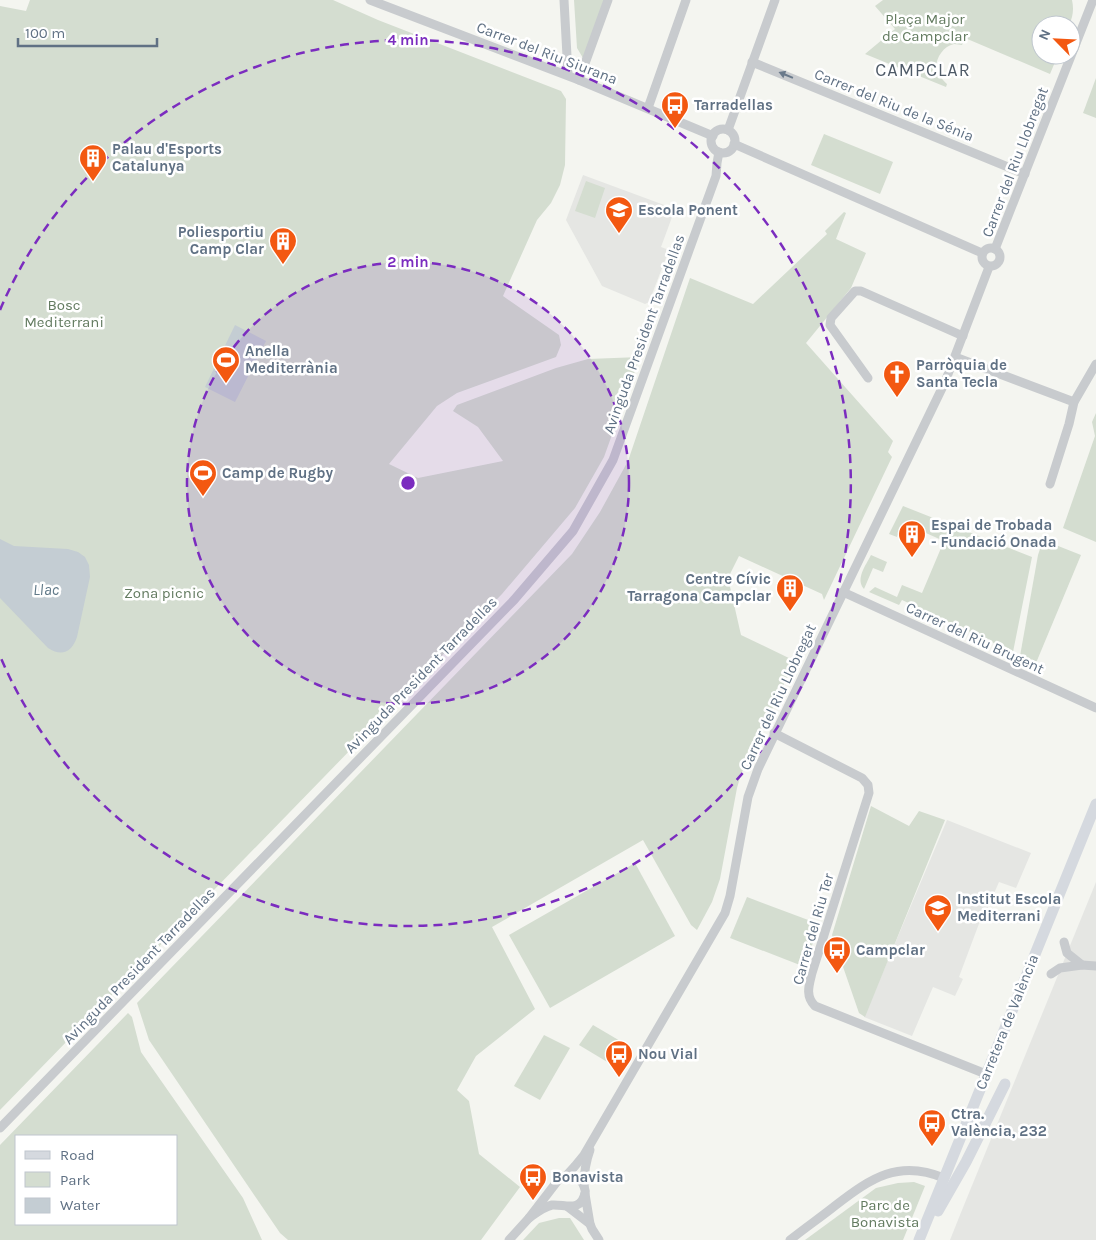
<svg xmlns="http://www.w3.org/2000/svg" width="1096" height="1240" viewBox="0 0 1096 1240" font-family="Karla,sans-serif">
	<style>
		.built { fill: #e5e6e3 }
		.green { fill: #d4ddd0; fill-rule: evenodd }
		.water { fill: #c4cdd3 }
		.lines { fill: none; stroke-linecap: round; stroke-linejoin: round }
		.street { stroke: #c8cbce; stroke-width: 9 }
		.secondary { stroke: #d5d9df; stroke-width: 11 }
		.oneway { fill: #6a7a8b }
		.ring { fill: none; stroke: #7b2cbf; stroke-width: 2.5; stroke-dasharray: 9 6 }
		.labels { text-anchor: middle; stroke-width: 5; stroke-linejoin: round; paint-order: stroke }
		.park-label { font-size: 15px; fill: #637b60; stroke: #fff }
		.street-label { font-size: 15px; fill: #607184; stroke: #fff }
		.poi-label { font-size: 15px; font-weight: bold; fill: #607184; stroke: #fff; text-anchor: start }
		.water-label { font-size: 16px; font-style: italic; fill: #617a89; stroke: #fff }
		.quarter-label { font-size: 18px; letter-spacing: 1px; fill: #4f5b68; stroke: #fff }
		.centre { fill: #7b2cbf; stroke: #fff; stroke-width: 2.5 }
		.ring-label { font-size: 15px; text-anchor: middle; font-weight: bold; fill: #7b2cbf; stroke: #fff; stroke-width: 5; stroke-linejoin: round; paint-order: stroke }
	</style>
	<rect width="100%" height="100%" fill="#f4f5f0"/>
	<g class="built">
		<polygon points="583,175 675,209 661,247 669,250 649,302 645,304 602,286 566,220"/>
		<polygon points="947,820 1031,853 1016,888 999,882 985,914 983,913 959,977 963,979 955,996 933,987 912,1036 864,1017"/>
		<polygon points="1096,882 1096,1240 950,1240 962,1210"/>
	</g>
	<g class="green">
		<polygon points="30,0 333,0 378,20 561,91 566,99 565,165 560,185 551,203 537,220 503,296 559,335 561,345 556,357 457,393 437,406 389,464 418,478 503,461 478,427 453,411 457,405 556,368 588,359 640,357 604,457 575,508 502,594 0,1110 0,6 26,11"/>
		<polygon points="574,0 604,0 583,58 577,48"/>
		<path d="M883,0H1072C1074,9 1073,17 1069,25H1041V55H1058L1050,74L965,38L962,45C960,45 957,44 954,44C944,46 936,57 936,68C937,74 943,80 947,84L946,87L865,54L895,29L875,6Z"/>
		<polygon points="1096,78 1096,118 1083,113"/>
		<polygon points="824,134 893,162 880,194 811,165"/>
		<polygon points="586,181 605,188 595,218 575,211"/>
		<polygon points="844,212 846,213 836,239 866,253 851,288 806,343 893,441 888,452 892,457 824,600 822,594 739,556 728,578 741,635 795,661 741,774 737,788 720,879 712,902 697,930 691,925 643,840 492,927 535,1009 476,1056 457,1090 469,1101 479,1154 520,1187 481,1240 288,1240 280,1233 149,1040 137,1003 572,554 600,512 628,461 690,278 753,304 827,234 825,231"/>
		<polygon points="1096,413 1096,542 1063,528 1095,436 1092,422"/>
		<polygon points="903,506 1032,557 1013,652 902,600 899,605 869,592 875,587 897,597 902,585 922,593 944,541 903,523 897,537 889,534"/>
		<polygon points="1043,540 1081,555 1036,663 1020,656 1038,555"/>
		<path d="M871,555L887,562L883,572L873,568L864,589C855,579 866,565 871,555Z"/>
		<polygon points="871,806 909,826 919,811 945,820 865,1017 859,1013 832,935"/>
		<polygon points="635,863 675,936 550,1008 509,935"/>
		<polygon points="747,897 819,924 805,967 730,938"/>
		<path d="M128,1013L132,1017L141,1052L243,1198L262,1240H0V1145ZM16,1136H176V1224H16Z"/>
		<polygon points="593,1025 627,1045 614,1066 579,1045"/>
		<polygon points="544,1035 570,1048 540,1100 514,1086"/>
		<polygon points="914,1182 925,1186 903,1240 805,1240 876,1188 898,1183"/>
		<polygon points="559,1218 570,1218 584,1240 523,1240 539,1223"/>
	</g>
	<g class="water">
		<polygon points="235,325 266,341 235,402 205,387"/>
		<path d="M0,539L14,546L68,549L78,552L85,557L89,565L90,577L77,637C72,652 62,657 48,648L0,598Z"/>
	</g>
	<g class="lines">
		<g class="street">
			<polyline points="370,0 579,80 713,136"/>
			<polyline points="564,0 568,75"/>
			<polyline points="752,62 1025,174"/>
			<polyline points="579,80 608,0"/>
			<polyline points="648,108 686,0"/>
			<circle cx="723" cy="141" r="12"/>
			<polyline points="728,130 775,0"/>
			<polyline points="734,144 982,253"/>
			<circle cx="991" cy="257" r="9"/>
			<polyline points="995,249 1093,0"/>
			<polyline points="955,357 1074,402"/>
			<polyline points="868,378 830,325 831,318 855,291 861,291 963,336"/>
			<polyline points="1050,484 1069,424 1074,402 1096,364"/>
			<polyline points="843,592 1096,708"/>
			<path d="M774,733L862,778L868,785L869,793L812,973C809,985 805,996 815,1006L986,1074"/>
			<polyline points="1082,965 1096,966"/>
			<polyline points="1051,974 1060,968 1082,965 1067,953 1064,942"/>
			<polyline points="0,1128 514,600 573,531 613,460 716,176 717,163 719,152"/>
			<polyline points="566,1176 575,1166 584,1155 725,913 730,896 748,797 758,769 945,382 989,267"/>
			<polyline points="585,1194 590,1224 592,1229 599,1240"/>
			<polyline points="568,1207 590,1224"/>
			<path d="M529,1218C536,1213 543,1207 552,1205C565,1204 581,1213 585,1193C586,1189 584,1190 584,1185C584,1174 586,1161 590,1150"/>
			<path d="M509,1240L529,1218L559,1179C569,1173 579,1175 584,1186"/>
			<path d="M790,1240C805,1228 821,1217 836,1205C871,1178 899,1159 944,1178"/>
		</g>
		<g class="secondary">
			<polyline points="938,1211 966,1162 1005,1084"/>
			<polyline points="919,1240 1096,804"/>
		</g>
	</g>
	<defs><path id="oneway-solid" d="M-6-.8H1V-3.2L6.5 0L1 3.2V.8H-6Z" transform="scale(1.25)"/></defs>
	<use class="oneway" href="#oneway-solid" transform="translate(786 75) rotate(-158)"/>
	<circle cx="408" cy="483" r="221" fill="#7b2cbf" fill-opacity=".12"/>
	<g class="ring">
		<circle cx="408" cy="483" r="221"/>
		<path d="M0 310A443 443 0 1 1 0 656"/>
	</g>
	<defs>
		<g id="bus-pin" transform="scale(1.4375)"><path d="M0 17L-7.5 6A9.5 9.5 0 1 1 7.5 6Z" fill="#f35811" stroke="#fff"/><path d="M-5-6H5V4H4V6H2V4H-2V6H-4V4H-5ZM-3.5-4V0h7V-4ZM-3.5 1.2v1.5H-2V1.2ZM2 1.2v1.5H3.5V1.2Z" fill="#fff"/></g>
		<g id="building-pin" transform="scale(1.4375)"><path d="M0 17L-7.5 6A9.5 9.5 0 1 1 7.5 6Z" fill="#f35811" stroke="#fff"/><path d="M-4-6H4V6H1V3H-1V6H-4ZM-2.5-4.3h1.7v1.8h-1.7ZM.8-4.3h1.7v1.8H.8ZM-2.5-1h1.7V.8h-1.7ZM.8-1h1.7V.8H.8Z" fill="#fff"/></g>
		<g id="school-pin" transform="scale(1.4375)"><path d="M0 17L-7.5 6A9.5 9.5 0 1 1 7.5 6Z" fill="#f35811" stroke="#fff"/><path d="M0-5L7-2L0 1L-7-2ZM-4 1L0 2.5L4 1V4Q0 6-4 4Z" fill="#fff"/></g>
		<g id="stadium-pin" transform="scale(1.4375)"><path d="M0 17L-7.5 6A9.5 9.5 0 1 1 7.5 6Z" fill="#f35811" stroke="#fff"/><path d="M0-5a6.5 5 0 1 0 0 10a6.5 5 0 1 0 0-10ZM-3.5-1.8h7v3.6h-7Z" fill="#fff"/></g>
		<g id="church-pin" transform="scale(1.4375)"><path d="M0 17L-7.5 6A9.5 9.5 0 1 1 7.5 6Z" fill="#f35811" stroke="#fff"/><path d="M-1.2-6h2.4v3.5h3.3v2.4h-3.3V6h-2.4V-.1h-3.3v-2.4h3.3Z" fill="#fff"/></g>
	</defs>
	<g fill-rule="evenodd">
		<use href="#bus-pin" x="675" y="105"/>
		<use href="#building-pin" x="93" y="158"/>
		<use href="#school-pin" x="619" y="210"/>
		<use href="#building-pin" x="283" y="241"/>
		<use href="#stadium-pin" x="226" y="360"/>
		<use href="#church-pin" x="897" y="374"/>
		<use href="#stadium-pin" x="203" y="473"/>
		<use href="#building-pin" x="912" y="534"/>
		<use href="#building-pin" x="790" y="588"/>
		<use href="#school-pin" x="938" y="908"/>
		<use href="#bus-pin" x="837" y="950"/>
		<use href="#bus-pin" x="619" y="1054"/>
		<use href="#bus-pin" x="932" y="1123"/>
		<use href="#bus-pin" x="533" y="1177"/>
	</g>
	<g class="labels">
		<g class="park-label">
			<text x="925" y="24">Plaça Major<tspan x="925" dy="17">de Campclar</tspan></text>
			<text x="64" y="310">Bosc<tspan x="64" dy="17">Mediterrani</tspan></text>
			<text x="164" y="598">Zona picnic</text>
			<text x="885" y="1210">Parc de<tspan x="885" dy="17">Bonavista</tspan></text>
		</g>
		<g class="street-label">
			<text transform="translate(547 53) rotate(21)" y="5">Carrer del Riu Siurana</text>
			<text transform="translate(894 105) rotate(22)" y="5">Carrer del Riu de la Sénia</text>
			<text transform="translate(1015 162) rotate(-69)" y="5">Carrer del Riu Llobregat</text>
			<text transform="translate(644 334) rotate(-70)" y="5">Avinguda President Tarradellas</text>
			<text transform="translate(975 638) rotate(25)" y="5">Carrer del Riu Brugent</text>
			<text transform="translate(421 675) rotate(-46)" y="5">Avinguda President Tarradellas</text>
			<text transform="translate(778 697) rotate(-65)" y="5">Carrer del Riu Llobregat</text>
			<text transform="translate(813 929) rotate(-74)" y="5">Carrer del Riu Ter</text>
			<text transform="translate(139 966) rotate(-46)" y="5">Avinguda President Tarradellas</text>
			<text transform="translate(1007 1022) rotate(-68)" y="5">Carretera de València</text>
		</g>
		<g class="poi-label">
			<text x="694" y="110">Tarradellas</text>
			<text x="112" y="154">Palau d'Esports<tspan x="112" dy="17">Catalunya</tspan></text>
			<text x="638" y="215">Escola Ponent</text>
			<text x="264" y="237" text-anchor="end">Poliesportiu<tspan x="264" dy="17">Camp Clar</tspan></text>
			<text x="245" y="356">Anella<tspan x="245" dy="17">Mediterrània</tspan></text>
			<text x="916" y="370">Parròquia de<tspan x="916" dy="17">Santa Tecla</tspan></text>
			<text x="222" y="478">Camp de Rugby</text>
			<text x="931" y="530">Espai de Trobada<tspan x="931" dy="17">- Fundació Onada</tspan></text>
			<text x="771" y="584" text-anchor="end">Centre Cívic<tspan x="771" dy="17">Tarragona Campclar</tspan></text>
			<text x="957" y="904">Institut Escola<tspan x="957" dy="17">Mediterrani</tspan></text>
			<text x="856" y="955">Campclar</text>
			<text x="638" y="1059">Nou Vial</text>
			<text x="951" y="1119">Ctra.<tspan x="951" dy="17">València, 232</tspan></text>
			<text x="552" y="1182">Bonavista</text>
		</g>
		<g class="water-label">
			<text x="46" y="595">Llac</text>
		</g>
		<g class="quarter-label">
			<text x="923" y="76">CAMPCLAR</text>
		</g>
	</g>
	<circle cx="408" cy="483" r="8" class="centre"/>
	<g class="ring-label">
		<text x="408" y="45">4 min</text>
		<text x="408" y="267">2 min</text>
	</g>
	<rect x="15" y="1135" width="162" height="90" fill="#ffffff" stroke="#bfc6ce"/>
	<rect x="25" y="1151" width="25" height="8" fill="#d5d9df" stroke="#bfc6ce"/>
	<text x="60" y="1160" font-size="15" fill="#607184">Road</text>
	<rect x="25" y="1172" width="25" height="15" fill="#d4ddd0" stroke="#bfc6ce"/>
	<text x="60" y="1185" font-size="15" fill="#607184">Park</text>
	<rect x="25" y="1198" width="25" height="15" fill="#c4cdd3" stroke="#bfc6ce"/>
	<text x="60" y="1210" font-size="15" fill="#607184">Water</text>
	<g transform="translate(1056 40) rotate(294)"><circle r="24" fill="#ffffff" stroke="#bfc6ce"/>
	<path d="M0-4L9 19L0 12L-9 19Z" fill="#f35811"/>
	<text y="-8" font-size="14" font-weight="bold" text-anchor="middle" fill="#607184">N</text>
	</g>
	<path d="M18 38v8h139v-8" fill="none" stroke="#607184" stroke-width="2.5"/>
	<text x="25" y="38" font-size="15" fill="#607184" stroke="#ffffff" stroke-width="4" paint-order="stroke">100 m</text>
</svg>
